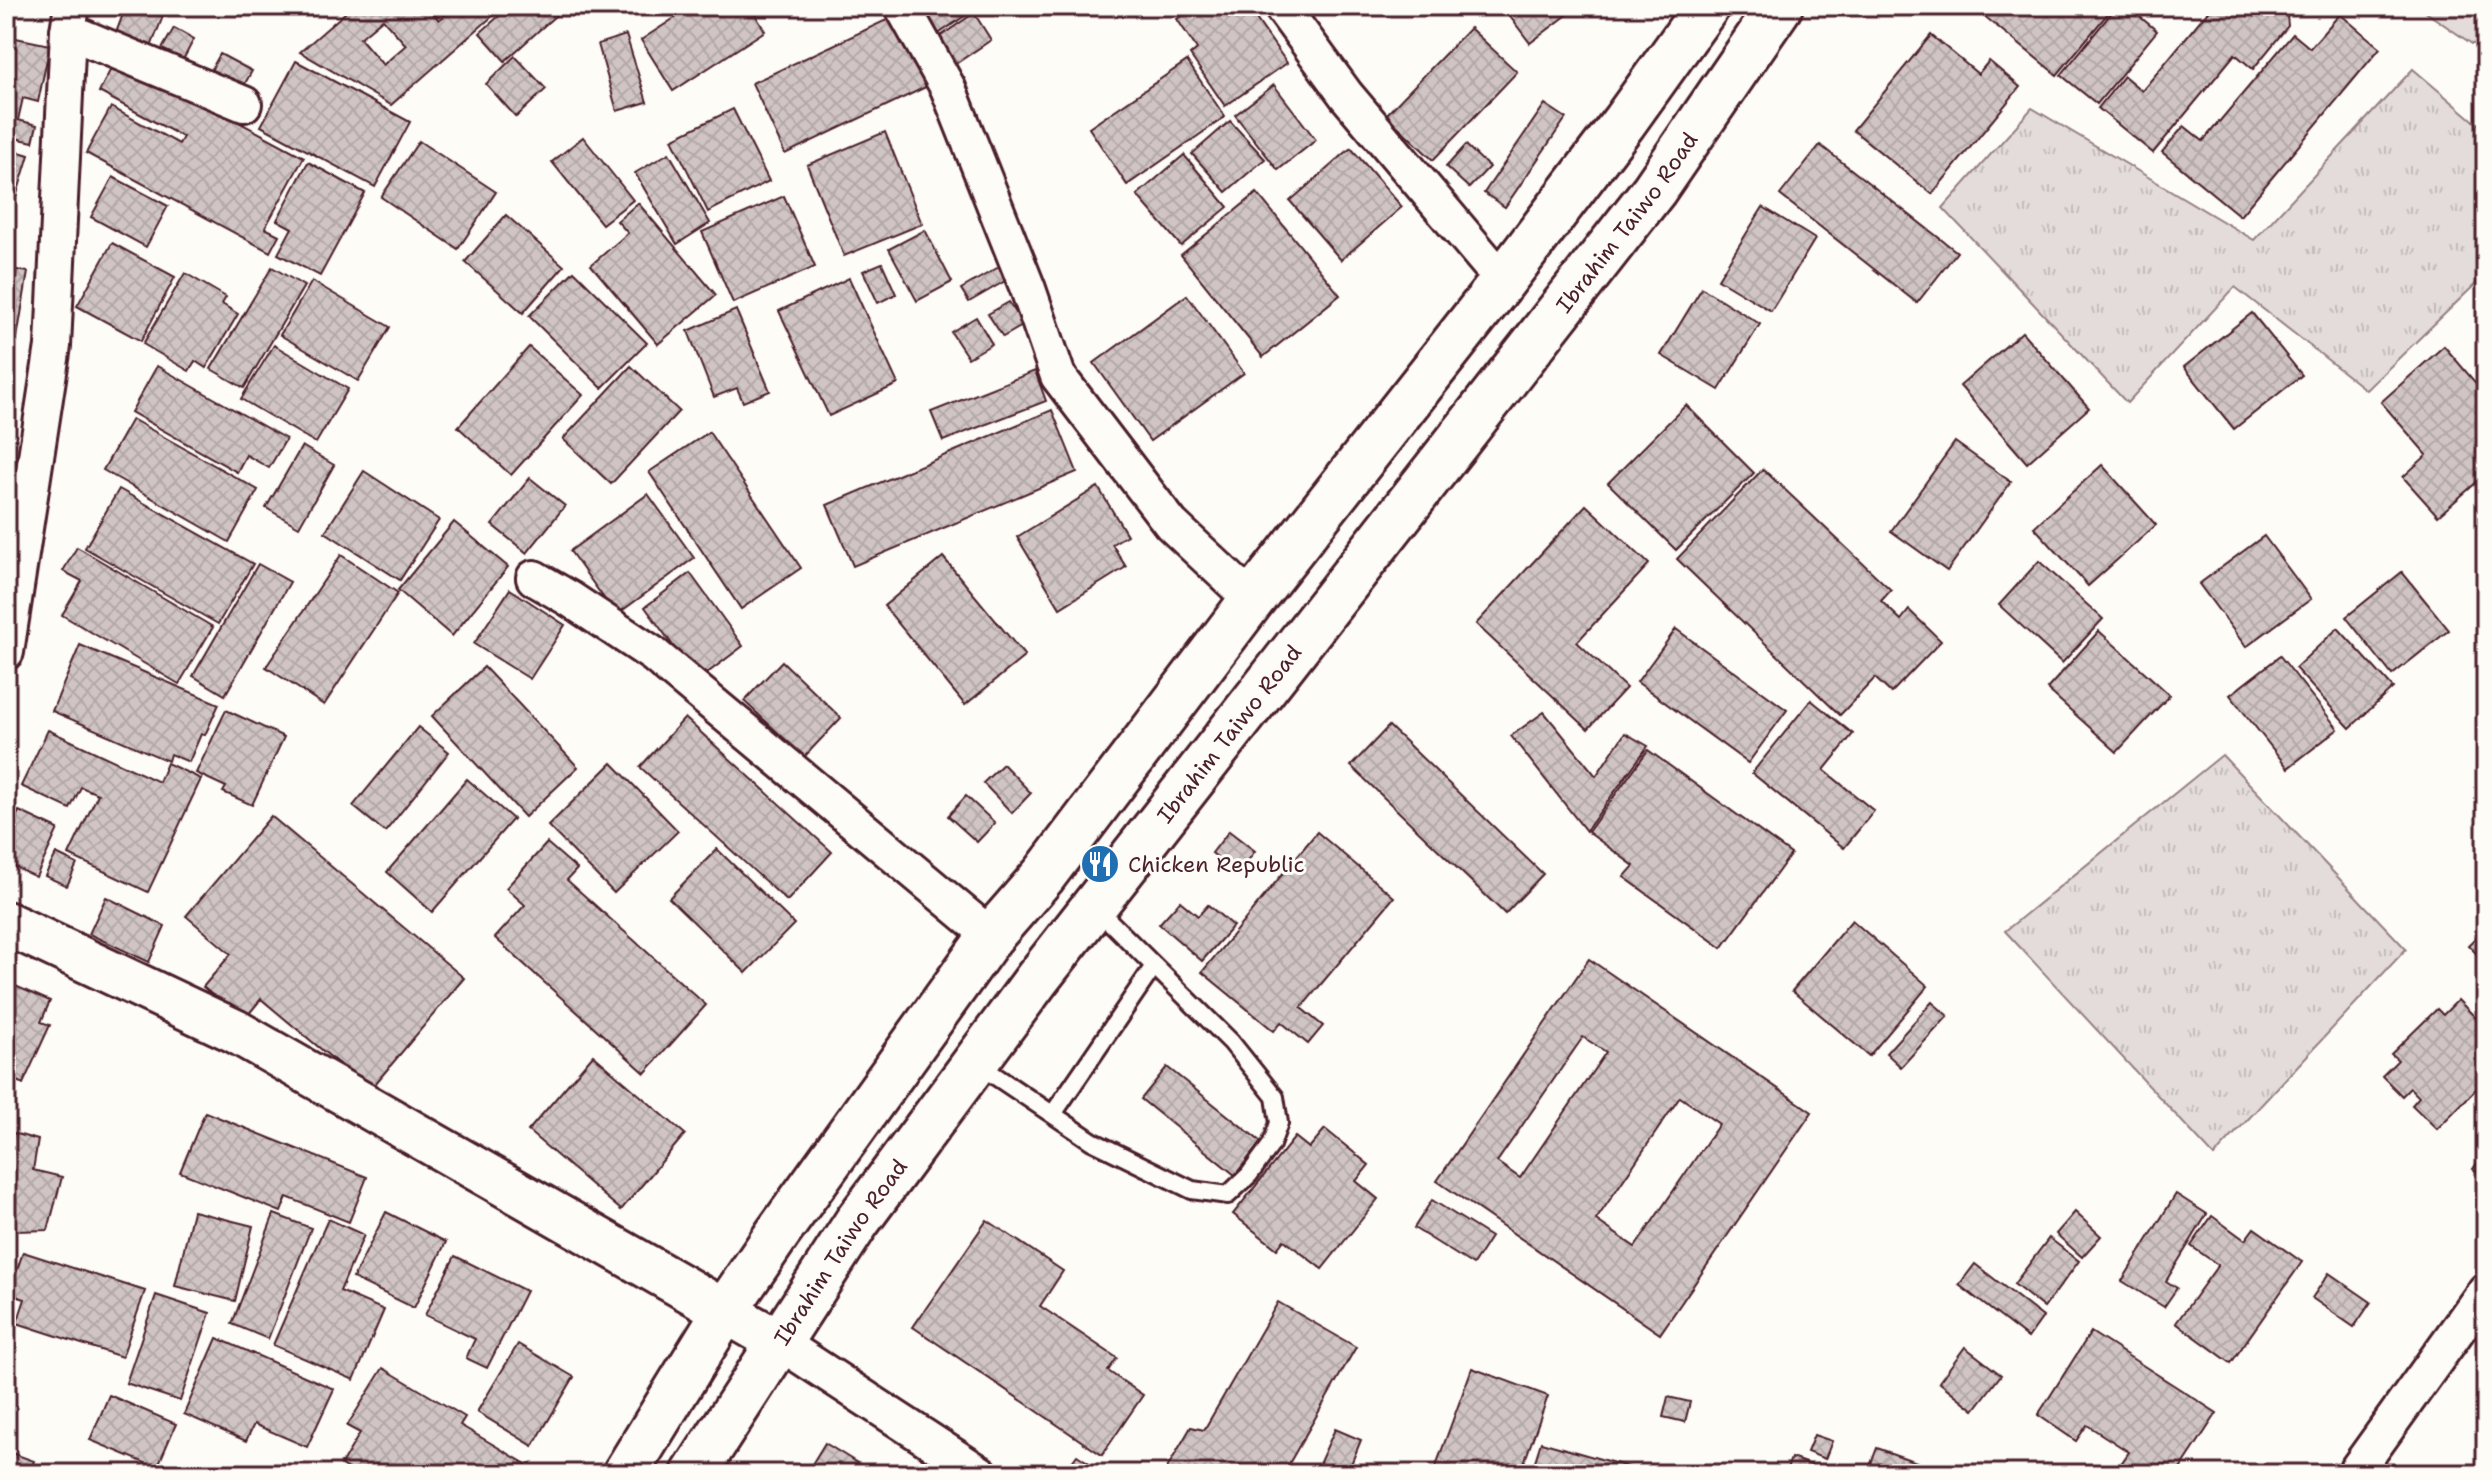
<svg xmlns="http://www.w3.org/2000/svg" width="2492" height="1480" viewBox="0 0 2492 1480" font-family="'Shantell Sans',sans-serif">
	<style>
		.grass { fill: url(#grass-tufts); stroke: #967e82; stroke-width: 2 }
		.building { fill: url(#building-cross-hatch); stroke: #4a1f2b; stroke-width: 2; fill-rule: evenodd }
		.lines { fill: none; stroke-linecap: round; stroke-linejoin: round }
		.service-casing { stroke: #4a1f2b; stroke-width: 22 }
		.minor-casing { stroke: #4a1f2b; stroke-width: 40 }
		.tertiary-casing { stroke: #4a1f2b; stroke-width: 48 }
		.primary-casing { stroke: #4a1f2b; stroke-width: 50 }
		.service { stroke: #fdfcf7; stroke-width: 16 }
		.minor { stroke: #fdfcf7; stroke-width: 34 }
		.tertiary { stroke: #fdfcf7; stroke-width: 42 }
		.primary { stroke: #fdfcf7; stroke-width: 44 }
		.labels { text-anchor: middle; stroke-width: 6; stroke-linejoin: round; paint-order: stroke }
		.street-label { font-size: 22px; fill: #4a1f2b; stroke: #fdfcf7 }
		.poi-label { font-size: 22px; fill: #4a1f2b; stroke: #fdfcf7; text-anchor: start }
	</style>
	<defs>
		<pattern id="grass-tufts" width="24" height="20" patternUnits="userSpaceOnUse" patternTransform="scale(2)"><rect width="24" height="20" fill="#e3dcda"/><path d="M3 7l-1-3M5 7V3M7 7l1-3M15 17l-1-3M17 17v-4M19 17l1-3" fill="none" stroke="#c4bcbb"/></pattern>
		<pattern id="building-cross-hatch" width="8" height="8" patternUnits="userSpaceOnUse" patternTransform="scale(2)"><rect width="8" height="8" fill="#d0c5c4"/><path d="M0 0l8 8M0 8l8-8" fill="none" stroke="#b4a9a9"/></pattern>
	</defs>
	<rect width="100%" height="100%" fill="#fdfcf7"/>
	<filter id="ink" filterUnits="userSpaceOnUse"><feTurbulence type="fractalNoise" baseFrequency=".0125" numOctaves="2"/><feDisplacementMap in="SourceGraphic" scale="16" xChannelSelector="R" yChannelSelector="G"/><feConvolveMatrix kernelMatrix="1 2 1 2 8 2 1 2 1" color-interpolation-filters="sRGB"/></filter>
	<g filter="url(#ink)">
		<g class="grass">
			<polygon points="2417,6 2486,6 2486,43 2472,44"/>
			<polygon points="2413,69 2486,131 2486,274 2366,390 2235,287 2127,403 1943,208 2032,108 2254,240"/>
			<polygon points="2222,755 2406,949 2214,1156 2005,931"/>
		</g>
		<g class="building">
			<polygon points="126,6 138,6 163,16 151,47 116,33"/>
			<path d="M353,6H427L439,20L456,6L503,7L391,105L300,52ZM383,19L406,45L383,65L360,38Z"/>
			<polygon points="510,6 566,6 505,61 480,33"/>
			<polygon points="693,6 750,6 765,31 673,91 641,40"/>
			<polygon points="908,6 979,6 931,39"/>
			<polygon points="1196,6 1247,6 1287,63 1225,106 1190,55 1197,49 1177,19"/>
			<polygon points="1502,6 1579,6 1530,43"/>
			<polygon points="1991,6 2114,6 2057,75 1983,15"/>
			<polygon points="2117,6 2127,6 2157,31 2097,104 2061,75"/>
			<polygon points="2212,6 2286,6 2288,26 2253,69 2235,54 2153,153 2098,108 2124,76 2142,91"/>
			<polygon points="974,13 991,40 945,71 928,45"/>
			<polygon points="2340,14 2380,48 2240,216 2162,152 2184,126 2203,141 2293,34 2310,48"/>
			<polygon points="897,15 930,85 785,154 752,83"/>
			<polygon points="174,28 194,39 183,60 162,49"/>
			<polygon points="1470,28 1517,72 1433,160 1386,115"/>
			<polygon points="626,35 647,102 617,111 598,44"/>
			<polygon points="1931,35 1978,74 1989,61 2020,87 1932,194 1853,130"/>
			<polygon points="6,36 50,45 38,102 23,98 18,120 37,125 33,142 6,136"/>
			<polygon points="220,54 252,71 243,87 211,70"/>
			<polygon points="515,56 546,89 516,117 486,84"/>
			<polygon points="117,57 304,157 265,228 279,235 270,252 86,153 111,107 179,144 183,137 99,92"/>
			<polygon points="296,61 410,122 375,187 261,126"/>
			<polygon points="1187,61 1225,117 1127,185 1089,128"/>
			<polygon points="1274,85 1316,140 1278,170 1235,115"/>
			<polygon points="1545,104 1566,118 1505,207 1484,193"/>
			<polygon points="733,109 769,181 708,212 672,139"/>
			<polygon points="1230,121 1265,159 1226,192 1192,154"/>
			<polygon points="885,132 922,224 844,256 807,165"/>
			<polygon points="583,137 633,200 602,224 552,162"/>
			<polygon points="419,141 496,192 458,249 381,197"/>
			<polygon points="1466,145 1489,167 1469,188 1446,167"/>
			<polygon points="1820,145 1957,252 1917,303 1780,195"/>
			<polygon points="6,148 29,155 6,230"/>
			<polygon points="1351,148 1402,207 1341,260 1290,201"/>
			<polygon points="669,153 710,223 677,244 635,173"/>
			<polygon points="1184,155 1228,207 1181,246 1137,195"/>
			<polygon points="308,162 365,193 320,276 278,254 292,228 277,220"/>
			<polygon points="113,177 168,206 146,247 91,217"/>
			<polygon points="1257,193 1340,295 1263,357 1181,255"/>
			<polygon points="784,196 815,267 733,303 702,232"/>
			<polygon points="638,203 716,295 658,344 591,265 628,233 617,221"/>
			<polygon points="1763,207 1815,239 1771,311 1718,279"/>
			<polygon points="506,215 564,266 523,313 465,262"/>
			<polygon points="925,230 952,282 917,301 889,249"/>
			<polygon points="112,243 175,277 141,341 77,306"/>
			<polygon points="882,263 896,294 878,303 863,271"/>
			<polygon points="1004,264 1012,277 969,302 961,289"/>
			<polygon points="272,267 304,286 244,388 211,369"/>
			<polygon points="6,268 28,272 8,393 6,393"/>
			<polygon points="574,271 647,343 602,388 529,316"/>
			<polygon points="185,273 226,297 222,304 238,314 206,368 195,361 189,371 143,344"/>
			<polygon points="849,278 898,384 829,416 779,311"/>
			<polygon points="312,281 390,327 358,381 280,335"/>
			<polygon points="1702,288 1760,324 1719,390 1661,355"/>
			<polygon points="1187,295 1244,373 1150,441 1094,363"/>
			<polygon points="1009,302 1024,325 1003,337 988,314"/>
			<polygon points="736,310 770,391 743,402 737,388 714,397 688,331"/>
			<polygon points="2252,313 2302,375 2234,429 2184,367"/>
			<polygon points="976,317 992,344 968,358 951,332"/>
			<polygon points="2022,332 2089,408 2027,463 1960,386"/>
			<polygon points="274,345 348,389 316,443 241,399"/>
			<polygon points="2444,346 2486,395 2486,474 2438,516 2403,477 2427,455 2381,402"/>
			<polygon points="529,347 583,395 511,475 458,427"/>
			<polygon points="157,366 286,439 269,468 246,455 237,472 131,412"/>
			<polygon points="631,366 679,411 611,484 563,439"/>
			<polygon points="1035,371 1046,401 943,441 931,412"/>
			<polygon points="1686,405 1754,473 1676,550 1608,483"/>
			<polygon points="1052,410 1077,472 853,566 827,505"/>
			<polygon points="132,419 258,490 229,542 103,470"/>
			<polygon points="709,432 801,568 741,609 649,472"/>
			<polygon points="1955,442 2011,482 1947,571 1891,531"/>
			<polygon points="302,446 334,465 299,527 266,508"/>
			<polygon points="2102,465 2156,525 2088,586 2034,527"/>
			<polygon points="1763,469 1891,590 1881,601 1901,620 1909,610 1941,641 1891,693 1875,678 1840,715 1677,559"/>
			<polygon points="364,471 439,520 400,580 325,532"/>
			<polygon points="530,478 565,506 527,553 492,525"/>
			<polygon points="1098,487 1127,535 1112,544 1126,567 1060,608 1017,537"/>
			<polygon points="119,489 253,564 218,624 85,548"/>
			<polygon points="648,494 694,558 616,615 570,551"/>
			<polygon points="1586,505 1649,564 1577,642 1626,688 1588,729 1476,624"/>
			<polygon points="454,522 508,567 452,636 398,590"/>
			<polygon points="2264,536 2311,599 2246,647 2199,584"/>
			<polygon points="77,547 213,627 179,684 62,615 82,581 63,571"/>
			<polygon points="341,555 398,593 324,705 266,667"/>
			<polygon points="943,557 1025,656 965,705 884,606"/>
			<polygon points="2039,561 2103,619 2062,663 1999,605"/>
			<polygon points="258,564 290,582 225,695 193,676"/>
			<polygon points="2402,572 2449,630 2392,675 2346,617"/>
			<polygon points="690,573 743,646 698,680 645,607"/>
			<polygon points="510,589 565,625 530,679 474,644"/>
			<polygon points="2338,628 2393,688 2350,728 2295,668"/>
			<polygon points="1676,629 1787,710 1748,763 1637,682"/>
			<polygon points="2099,631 2170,695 2117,752 2047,689"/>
			<polygon points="80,645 219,704 205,735 201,734 189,762 170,754 168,761 52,711"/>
			<polygon points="2280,656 2338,729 2288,768 2230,695"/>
			<polygon points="782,661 841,718 804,757 744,701"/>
			<polygon points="484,667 578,767 525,817 432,716"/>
			<polygon points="1811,700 1853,734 1824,770 1874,811 1844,848 1752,773"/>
			<polygon points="226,710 284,737 252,805 223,792 226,787 196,773"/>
			<polygon points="1544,712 1596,776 1625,733 1648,746 1586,831 1511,736"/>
			<polygon points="685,718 832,852 787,901 640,767"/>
			<polygon points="1389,726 1543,874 1505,914 1351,766"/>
			<polygon points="418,727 449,752 385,832 353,806"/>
			<polygon points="48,730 159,782 167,763 201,779 148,892 69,855 98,794 81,787 70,809 21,786"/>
			<polygon points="1648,750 1791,854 1722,948 1624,877 1634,866 1588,832"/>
			<polygon points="612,763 678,831 614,893 548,826"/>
			<polygon points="1003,764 1031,793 1012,813 983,783"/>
			<polygon points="467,779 513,819 432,912 387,872"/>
			<polygon points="966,796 995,823 977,842 948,816"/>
			<polygon points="19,811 58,829 36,877 6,863 6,838"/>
			<polygon points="271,816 464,978 370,1090 261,999 243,1021 203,987 231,954 186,916"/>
			<polygon points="1229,831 1255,851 1238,874 1212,853"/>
			<polygon points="1317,832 1394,897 1301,1008 1323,1026 1308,1044 1281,1022 1274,1031 1202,972"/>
			<polygon points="547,843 577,869 567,880 706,1005 645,1073 495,938 525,905 506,888"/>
			<polygon points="717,849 794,924 746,973 669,898"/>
			<polygon points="56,854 77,864 67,886 45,876"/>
			<polygon points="106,897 165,926 149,962 89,934"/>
			<polygon points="1180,901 1198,916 1208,905 1233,926 1202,961 1159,924"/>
			<polygon points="1852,920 1928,986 1869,1056 1792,991"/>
			<polygon points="2486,928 2486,964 2468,945"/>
			<path d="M1589,959L1812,1112L1660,1334L1437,1181ZM1583,1037L1606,1052L1520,1178L1497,1162ZM1680,1097L1719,1124L1635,1247L1596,1220Z"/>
			<polygon points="6,982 50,1001 41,1022 50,1025 23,1084 6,1076"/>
			<polygon points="2458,1000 2486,1028 2486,1079 2437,1129 2412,1105 2419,1097 2410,1088 2402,1096 2382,1076 2398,1060 2391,1054 2437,1009 2443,1015"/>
			<polygon points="1932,1002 1948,1016 1901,1067 1886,1053"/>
			<polygon points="593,1055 685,1134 621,1210 528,1131"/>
			<polygon points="1167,1067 1261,1142 1235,1175 1141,1099"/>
			<polygon points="205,1112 367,1177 349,1222 287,1197 281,1212 180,1172"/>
			<polygon points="1325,1129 1369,1165 1356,1181 1378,1199 1322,1269 1284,1240 1277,1249 1233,1214 1295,1137 1309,1148"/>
			<polygon points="6,1131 38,1140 33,1170 62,1177 48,1230 15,1231 6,1227"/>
			<polygon points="2486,1150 2486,1178 2473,1169"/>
			<polygon points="2176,1194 2207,1214 2166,1281 2177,1288 2164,1307 2122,1281"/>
			<polygon points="1432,1200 1491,1237 1473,1265 1414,1228"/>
			<polygon points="193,1211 253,1226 235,1301 175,1286"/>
			<polygon points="386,1212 446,1242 414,1308 353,1278"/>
			<polygon points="2075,1212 2101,1236 2082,1257 2056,1234"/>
			<polygon points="274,1214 311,1228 268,1339 232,1324"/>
			<polygon points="2212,1216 2245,1240 2254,1228 2302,1262 2231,1363 2176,1323 2218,1265 2191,1246"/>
			<polygon points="328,1219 364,1235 340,1291 384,1310 354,1380 273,1345"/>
			<polygon points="987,1220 1063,1271 1040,1306 1117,1358 1108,1371 1143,1395 1102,1455 913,1327"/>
			<polygon points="2049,1238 2079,1261 2044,1308 2014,1284"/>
			<polygon points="23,1252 145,1291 122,1357 17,1323 25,1299 9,1294"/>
			<polygon points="455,1256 526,1291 487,1368 466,1358 475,1339 425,1315"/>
			<polygon points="1975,1264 2043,1317 2028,1338 1959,1285"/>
			<polygon points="2329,1273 2371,1302 2354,1327 2312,1298"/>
			<polygon points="156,1295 210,1313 180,1401 126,1383"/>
			<polygon points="1278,1302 1356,1347 1283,1474 1173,1474 1166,1470 1191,1427 1204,1430"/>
			<polygon points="2091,1332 2217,1413 2177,1474 2114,1474 2129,1452 2087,1425 2076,1441 2038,1415"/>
			<polygon points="217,1338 334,1389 307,1447 254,1424 246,1441 184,1414"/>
			<polygon points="518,1344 574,1377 533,1446 477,1412"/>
			<polygon points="1965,1347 2001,1375 1974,1410 1939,1382"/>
			<polygon points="383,1368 465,1417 460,1425 526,1464 520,1474 356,1474 341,1465 360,1433 347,1426"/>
			<polygon points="1472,1368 1548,1396 1520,1474 1433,1474"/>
			<polygon points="109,1395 176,1424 157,1468 90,1440"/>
			<polygon points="1668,1397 1690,1402 1685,1422 1663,1417"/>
			<polygon points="1335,1429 1361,1440 1347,1474 1318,1474 1315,1473"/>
			<polygon points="1814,1435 1832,1441 1825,1459 1807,1452"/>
			<polygon points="1541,1442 1653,1474 1531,1474"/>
			<polygon points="825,1443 875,1474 806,1474"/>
			<polygon points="1877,1448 1950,1474 1867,1474"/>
			<polygon points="6,1451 34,1461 29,1474 6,1474"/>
			<polygon points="1077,1455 1106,1474 1063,1474"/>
			<polygon points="1791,1458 1820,1468 1818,1474 1785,1474"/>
		</g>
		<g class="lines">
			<g class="service-casing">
				<g id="service">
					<polyline points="976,1063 1092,1141 1192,1190 1228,1195 1249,1175 1271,1145 1279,1123 1275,1097 1231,1042 1095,907"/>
					<polyline points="1053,1114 1154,966"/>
				</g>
			</g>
			<g class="minor-casing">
				<g id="minor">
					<polyline points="902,6 948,88 1028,289 1058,376 1171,524 1252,600"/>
					<polyline points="1281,6 1346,95 1503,281"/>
					<polyline points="68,31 244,104"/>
					<polyline points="534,578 570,599 653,654 991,936"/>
					<polyline points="6,652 53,346 68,31 72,6"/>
					<polyline points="779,1342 981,1474"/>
					<polyline points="2354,1474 2486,1290"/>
				</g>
			</g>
			<g class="tertiary-casing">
				<polyline id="tertiary" points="6,923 235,1031 779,1342"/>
			</g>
			<g class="primary-casing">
				<g id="primary">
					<polyline points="625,1474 725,1311 778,1233 991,936 1044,875 1252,600 1503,281 1624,122 1707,6"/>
					<path id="s1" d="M694,1474L857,1222L1037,979L1654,190L1780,6"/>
				</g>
			</g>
			<use href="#service" class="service"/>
			<use href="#minor" class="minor"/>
			<use href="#tertiary" class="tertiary"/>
			<use href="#primary" class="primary"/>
		</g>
	</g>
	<defs>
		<g id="restaurant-disc" transform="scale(2)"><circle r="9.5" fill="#1f6fb2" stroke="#fdfcf7"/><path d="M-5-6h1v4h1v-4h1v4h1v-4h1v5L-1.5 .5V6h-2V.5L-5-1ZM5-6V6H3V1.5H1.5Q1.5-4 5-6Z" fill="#fff"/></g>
	</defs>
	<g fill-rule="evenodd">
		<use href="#restaurant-disc" x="1100" y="864"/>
	</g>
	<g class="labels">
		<g class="street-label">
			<text dy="8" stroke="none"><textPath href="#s1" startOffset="1562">Ibrahim Taiwo Road</textPath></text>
			<text dy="8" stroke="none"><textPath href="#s1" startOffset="914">Ibrahim Taiwo Road</textPath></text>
			<text dy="8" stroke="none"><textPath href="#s1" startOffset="266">Ibrahim Taiwo Road</textPath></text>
		</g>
		<g class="poi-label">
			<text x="1128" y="872">Chicken Republic</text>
		</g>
	</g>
	<rect width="2492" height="1480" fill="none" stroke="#fdfcf7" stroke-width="32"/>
	<rect x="16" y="16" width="2460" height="1448" fill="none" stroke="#4a1f2b" stroke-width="3" filter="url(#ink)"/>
</svg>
